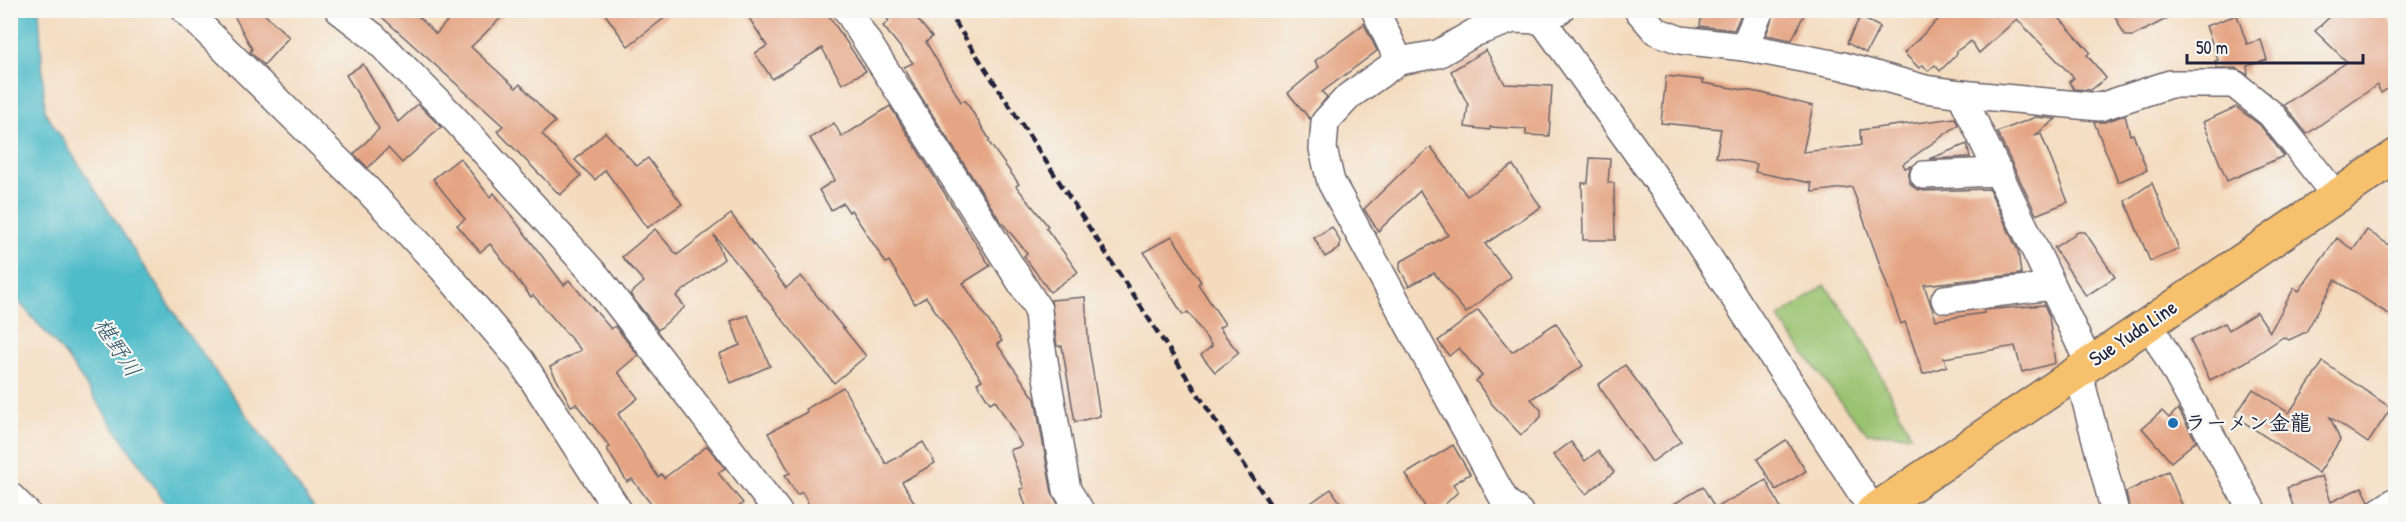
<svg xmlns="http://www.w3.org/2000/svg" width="2406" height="522" viewBox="0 0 2406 522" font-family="'Patrick Hand','Klee One',sans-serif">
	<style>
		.green { fill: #9ac370; stroke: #5e7256; stroke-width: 1.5 }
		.water { fill: #4fbcc9; stroke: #386f82; stroke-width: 1.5 }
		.building { fill: #e5a584 }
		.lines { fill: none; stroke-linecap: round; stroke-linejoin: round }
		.minor-casing { stroke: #6c6369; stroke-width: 30 }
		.major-casing { stroke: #6c6369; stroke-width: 36 }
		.minor { stroke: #fff; stroke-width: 27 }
		.major { stroke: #f7c06c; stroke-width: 33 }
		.rail { stroke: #22223b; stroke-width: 4.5; stroke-dasharray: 9 4.5; stroke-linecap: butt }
		.poi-dot { fill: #1f6fb2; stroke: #f6f6f2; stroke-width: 2 }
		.labels { text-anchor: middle; stroke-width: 4.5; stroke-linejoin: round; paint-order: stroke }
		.street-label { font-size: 21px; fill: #22223b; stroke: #f6f6f2 }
		.poi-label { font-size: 21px; font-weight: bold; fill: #22223b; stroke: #f6f6f2; text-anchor: start }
		.water-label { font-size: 22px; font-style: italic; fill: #32586d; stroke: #f6f6f2 }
	</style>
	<rect width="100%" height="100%" fill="#f6f6f2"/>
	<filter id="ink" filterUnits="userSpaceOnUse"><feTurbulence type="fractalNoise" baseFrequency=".0167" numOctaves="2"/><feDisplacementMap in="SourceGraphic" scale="12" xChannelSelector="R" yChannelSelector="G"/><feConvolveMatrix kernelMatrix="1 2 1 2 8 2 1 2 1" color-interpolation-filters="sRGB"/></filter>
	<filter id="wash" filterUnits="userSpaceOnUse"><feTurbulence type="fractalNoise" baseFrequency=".008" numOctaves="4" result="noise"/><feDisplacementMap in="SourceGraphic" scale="24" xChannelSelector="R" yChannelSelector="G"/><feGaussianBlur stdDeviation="1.35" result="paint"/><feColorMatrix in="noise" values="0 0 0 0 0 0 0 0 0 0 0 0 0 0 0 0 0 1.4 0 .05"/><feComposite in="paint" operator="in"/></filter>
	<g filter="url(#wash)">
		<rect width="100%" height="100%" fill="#f4dbbe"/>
		<polygon class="green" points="1825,285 1857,329 1911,435 1867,433 1842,404 1778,318"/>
		<polygon class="water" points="10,11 39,11 45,112 186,331 316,511 171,511 66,356 11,293"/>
		<g id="blocks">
			<g class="building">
				<polygon points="231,10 260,10 289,37 264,65 250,52 252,49"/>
				<polygon points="374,10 412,10 436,34 457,10 509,10 471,47 516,88 520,84 555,122 542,134 581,176 560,195 497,131 503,126"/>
				<polygon points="602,10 675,10 628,46"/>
				<polygon points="744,10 825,10 866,71 842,84 822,48 772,79 755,53 767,46"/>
				<polygon points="880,10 910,10 932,37 926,42 961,102 965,100 990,140 988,141 1019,184 1016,186 1048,226 1046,228 1078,272 1050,292 1024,256 1027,253 999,219 916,89 904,67 913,63 883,26 889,21"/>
				<polygon points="1702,10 1743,10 1734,30 1700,26"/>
				<polygon points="1775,10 1806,10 1792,40 1766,35"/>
				<polygon points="1948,10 2052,10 2090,52 2087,55 2106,78 2091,90 2074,89 2069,82 2074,78 2017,19 1979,53 1971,41 1957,51 1957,54 1940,71 1935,65 1928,71 1923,65 1919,68 1904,53"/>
				<polygon points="2112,10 2184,10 2133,36 2125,36"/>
				<polygon points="2337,10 2382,10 2396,32 2396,83 2381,93 2377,85 2307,134 2284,105 2347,62 2315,31"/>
				<polygon points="2237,15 2247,44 2261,40 2267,60 2247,66 2248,75 2235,68 2217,68 2215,61 2218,60 2206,26"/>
				<polygon points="1860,17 1880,27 1866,53 1847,43"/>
				<polygon points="1364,24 1377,51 1322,92 1327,97 1310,119 1288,93 1319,67 1315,61"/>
				<polygon points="1486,50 1505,84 1552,86 1549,136 1526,135 1526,129 1490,127 1490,130 1465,127 1468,105 1451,71"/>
				<polygon points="363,64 398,122 418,104 441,127 402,163 388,148 368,168 354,154 379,129 346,75"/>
				<polygon points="1666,76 1703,80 1703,83 1762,93 1813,106 1803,152 1858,146 1861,145 1860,130 1955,118 1958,125 1903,164 1905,168 1911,166 1908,175 1910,183 1916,189 1925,191 1989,189 2018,251 2021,274 1924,285 1936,320 1984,313 1984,310 2044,305 2049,316 2055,363 2022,372 2015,346 1944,358 1947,366 1923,374 1905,322 1901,324 1852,187 1812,192 1811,183 1755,172 1757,164 1716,157 1721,129 1661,123"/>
				<polygon points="890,106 990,266 963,283 1002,341 997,344 1035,399 1052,493 1059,506 1042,512 1028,512 1020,489 1024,488 1010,450 1022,446 995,400 990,403 977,383 982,380 926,297 915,304 889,261 886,263 851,210 849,212 843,203 831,210 819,190 835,180 810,138 834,123 842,137"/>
				<polygon points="2236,107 2260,125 2284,156 2227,181 2203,122"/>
				<polygon points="2125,115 2130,135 2133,134 2147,170 2118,182 2094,122 2105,122"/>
				<polygon points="2036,117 2056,119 2034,136 2041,134 2068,202 2038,214 2036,214 1997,132"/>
				<polygon points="605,132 637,166 648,158 682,204 647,228 605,170 595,180 575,160"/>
				<polygon points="1967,144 1970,157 1929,159"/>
				<polygon points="1431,147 1467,196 1513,165 1541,207 1485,244 1511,277 1466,313 1434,273 1409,286 1400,269 1400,262 1448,235 1420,191 1378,231 1364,209 1410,164"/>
				<polygon points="460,158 490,197 494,193 564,285 569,280 611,329 615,326 638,355 618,372 638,398 618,414 658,477 661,474 664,478 707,446 725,468 718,473 743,503 733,512 657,512 632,479 627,482 607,449 610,447 576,404 571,406 550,367 581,350 533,295 531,297 490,244 480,252 457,225 465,219 433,179"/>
				<polygon points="1590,158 1610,159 1608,183 1614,183 1615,240 1583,240 1582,183 1588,183"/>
				<polygon points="2152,183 2179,249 2150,261 2125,201"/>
				<polygon points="731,214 786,288 801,276 866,356 834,383 714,235 724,259 676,296 685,307 658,330 630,294 644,282 622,257 655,229 677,255"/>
				<polygon points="1332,227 1340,241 1340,248 1325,257 1314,238"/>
				<polygon points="2367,230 2396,250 2396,319 2335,280 2306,332 2289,340 2283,337 2244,363 2210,380 2190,340 2225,323 2229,330 2257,312 2270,332 2294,288 2299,291 2337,238 2353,250"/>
				<polygon points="2078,232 2085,232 2115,277 2086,296 2054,248"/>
				<polygon points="1172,236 1201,282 1198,284 1225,324 1219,328 1239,353 1215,372 1201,355 1212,346 1188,312 1183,315 1144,252"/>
				<polygon points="1085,297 1089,348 1100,416 1075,422 1062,346 1057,346 1051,300"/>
				<polygon points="1478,310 1512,352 1556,323 1583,366 1531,399 1541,410 1541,417 1521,435 1492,404 1476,381 1482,376 1459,348 1449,356 1438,341"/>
				<polygon points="748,315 770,366 731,383 719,354 740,345 731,321"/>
				<polygon points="2323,362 2391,408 2368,443 2330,417 2340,440 2319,473 2235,416 2253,389 2289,413"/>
				<polygon points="1625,365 1681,441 1652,462 1598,385"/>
				<polygon points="843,387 886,464 923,442 935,463 902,482 920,512 813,512 802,492 797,495 785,475 790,473 768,433 807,412 806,409"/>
				<polygon points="2178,409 2196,441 2171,462 2142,428 2162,411 2169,418"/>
				<polygon points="1786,440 1806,471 1776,490 1757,459"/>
				<polygon points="1571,442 1585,461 1598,451 1614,472 1586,494 1553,455"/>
				<polygon points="1453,445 1470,474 1453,484 1458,492 1437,512 1428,512 1406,474"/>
				<polygon points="2168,471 2185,512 2130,512 2126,492"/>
				<polygon points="2322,476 2331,502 2362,487 2369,501 2364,508 2357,512 2295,512 2287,488"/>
				<polygon points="1766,480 1783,512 1660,512 1703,487 1715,508"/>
				<polygon points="1331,489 1342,505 1332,512 1298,512"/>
			</g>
		</g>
	</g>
	<g filter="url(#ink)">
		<use href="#blocks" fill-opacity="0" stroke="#6c6369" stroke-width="1.5"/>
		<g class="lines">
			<g class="minor-casing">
				<g id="minor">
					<polyline points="185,10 366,188 443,269 521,361 619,512"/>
					<polyline points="339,10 374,37 454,118 598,278 778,512"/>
					<polyline points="847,10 1038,309 1040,338 1067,490 1081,512"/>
					<polyline points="1375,10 1399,61"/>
					<polyline points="1535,10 1671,200 1874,512"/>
					<polyline points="1638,10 1656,31 1680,40 1744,47 1843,66 1925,89 1961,94 2100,107 2170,84 2234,84 2271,114 2336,196"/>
					<polyline points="1744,47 1760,10"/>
					<polyline points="1961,94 2089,363"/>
					<polyline points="1924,175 1999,172"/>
					<polyline points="1945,299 2052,286"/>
					<polyline points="2149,323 2253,512"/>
					<polyline points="2078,371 2115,512"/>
					<polyline points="10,496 26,512"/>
					<polyline points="1519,512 1505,501 1331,182 1323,149 1325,122 1349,96 1399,61 1438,54 1474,33 1513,19 1542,20 1560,10"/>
					<polyline points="2379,512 2396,501"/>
				</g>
			</g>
			<g class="major-casing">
				<polyline id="major" points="1872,512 2396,156"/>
			</g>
			<use href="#minor" class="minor"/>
			<use href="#major" class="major"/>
			<polyline class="rail" points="947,10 1275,512"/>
		</g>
	</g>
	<circle class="poi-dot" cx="2173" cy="423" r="6"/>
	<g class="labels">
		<g class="street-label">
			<text transform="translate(2133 333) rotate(-34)" y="7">Sue Yuda Line</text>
		</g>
		<g class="poi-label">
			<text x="2185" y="430">ラーメン金龍</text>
		</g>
		<g class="water-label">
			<text transform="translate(118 347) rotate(57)" y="8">椹野川</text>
		</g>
	</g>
	<rect width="2406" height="522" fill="none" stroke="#f6f6f2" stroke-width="36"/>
	<path d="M2187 54v9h176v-9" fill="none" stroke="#22223b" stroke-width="3"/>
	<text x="2196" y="54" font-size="18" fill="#22223b" stroke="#f6f6f2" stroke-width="4.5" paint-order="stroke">50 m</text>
</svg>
